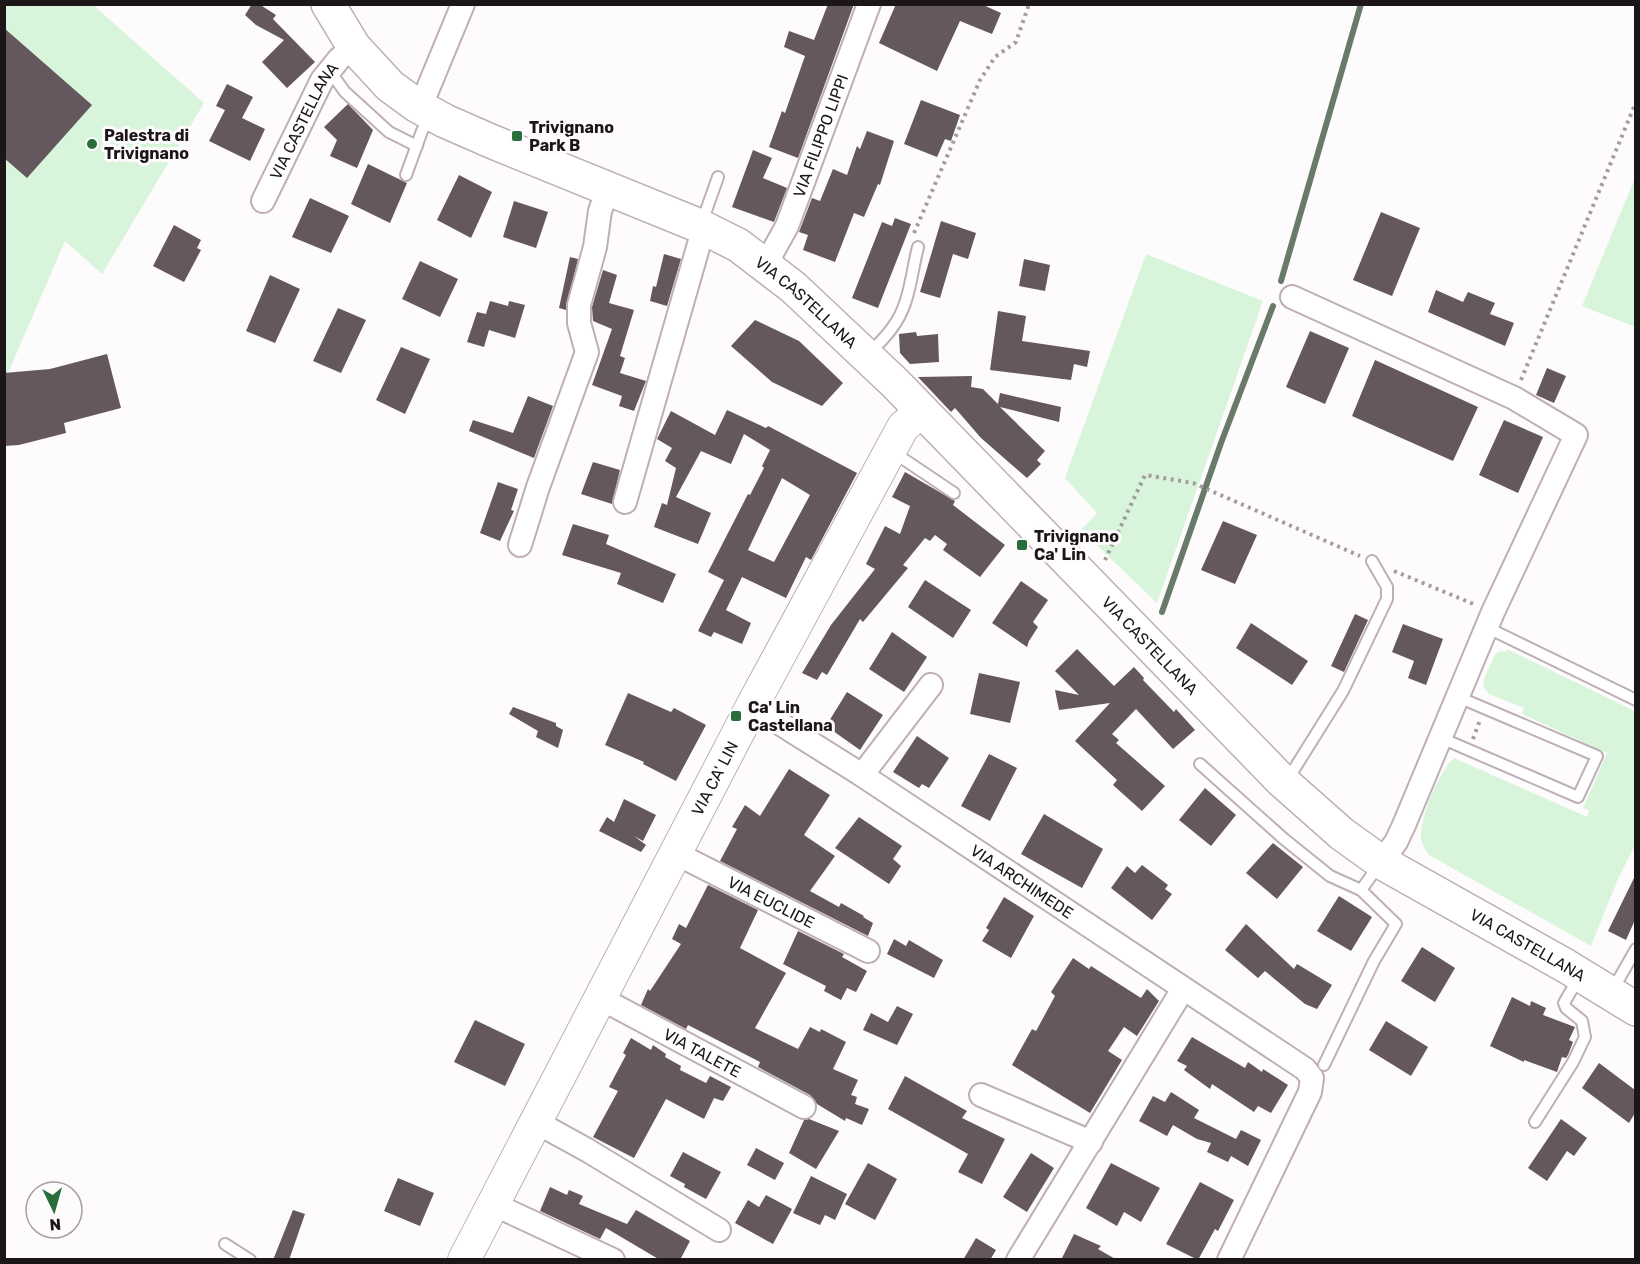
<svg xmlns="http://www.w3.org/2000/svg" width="1640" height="1264" viewBox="0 0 1640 1264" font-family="Rubik,sans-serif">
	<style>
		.green { fill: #d8f5dc }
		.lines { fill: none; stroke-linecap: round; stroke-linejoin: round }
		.stream { stroke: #687a6a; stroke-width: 6 }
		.building { fill: #64575d; fill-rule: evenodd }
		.lane-casing { stroke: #beafb5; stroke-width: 14 }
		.street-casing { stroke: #beafb5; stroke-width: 26 }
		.secondary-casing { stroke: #beafb5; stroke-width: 34 }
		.primary-casing { stroke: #beafb5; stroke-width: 36 }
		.path { stroke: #a19d9e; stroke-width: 4; stroke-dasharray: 3 4.5; stroke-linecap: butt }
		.lane { stroke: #fff; stroke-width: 10 }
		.street { stroke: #fff; stroke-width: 22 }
		.secondary { stroke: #fff; stroke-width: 32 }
		.primary { stroke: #fff; stroke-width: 33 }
		.poi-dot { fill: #296f3b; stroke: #fefbfc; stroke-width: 2 }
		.labels { text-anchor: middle; stroke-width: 6; stroke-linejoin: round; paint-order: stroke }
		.street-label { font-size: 16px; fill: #1c1619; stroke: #fefbfc }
		.poi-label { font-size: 16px; font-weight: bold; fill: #1c1619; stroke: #fefbfc; text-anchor: start }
	</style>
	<rect width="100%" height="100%" fill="#fefbfc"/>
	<g class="green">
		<polygon points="5,5 93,5 204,103 102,274 65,241 5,380"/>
		<polygon points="1635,178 1635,327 1582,306"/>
		<polygon points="1146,254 1263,301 1157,603 1081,530 1097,513 1065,478"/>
		<path d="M1507,649L1635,711V845L1618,879L1591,946L1429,855C1425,849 1422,845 1421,838C1420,817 1439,771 1454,758L1587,817L1589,810L1583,808L1607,753L1522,714L1524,708L1489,694L1483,687L1484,678L1496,653L1501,651L1506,652Z"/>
	</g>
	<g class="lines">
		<g class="stream">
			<polyline points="1281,281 1361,4"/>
			<polyline points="1162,612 1221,443 1273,306"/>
		</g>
	</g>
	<g class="building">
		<polygon points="252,4 259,4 276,15 273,19 315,62 287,88 262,62 284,40 256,25 245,15"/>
		<polygon points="828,4 854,4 798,158 769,147 782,111 785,113 805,56 784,47 789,31 814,40"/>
		<polygon points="896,4 981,4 1001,13 992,34 960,21 937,71 879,43"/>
		<polygon points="4,28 92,105 27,178 4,158"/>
		<polygon points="227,84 253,97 242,118 265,129 250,161 209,141 225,110 216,106"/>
		<polygon points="921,100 960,115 951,141 945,139 937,157 904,144"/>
		<polygon points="348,104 373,130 357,168 330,156 337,140 324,127"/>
		<polygon points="867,131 894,141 880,185 878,184 864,217 854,213 835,262 803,250 808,235 799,232 812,198 820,201 833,169 847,175 857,146 860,149"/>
		<polygon points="753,150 772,158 763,178 787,188 774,222 732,207"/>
		<polygon points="368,164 407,183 390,223 351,204"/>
		<polygon points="459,175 492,192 471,238 437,220"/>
		<polygon points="310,198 349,216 331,253 292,237"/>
		<polygon points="514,201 548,212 536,248 503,237"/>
		<polygon points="1381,212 1420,228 1392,296 1353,280"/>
		<polygon points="895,218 911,224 878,308 852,298 882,222 892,226"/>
		<polygon points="941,221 976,233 968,259 953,254 940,298 920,292"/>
		<polygon points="174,225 201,240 197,248 201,250 184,282 153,266"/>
		<polygon points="664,254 681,259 667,306 650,301 653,286 656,287"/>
		<polygon points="570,257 578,259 566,310 559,308"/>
		<polygon points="1024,259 1050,265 1045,291 1019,286"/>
		<polygon points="420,261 458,279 440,317 402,299"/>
		<polygon points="603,270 617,275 609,303 634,310 620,356 625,358 620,373 646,381 634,411 619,406 622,396 592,385 612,329 593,321 592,307"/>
		<polygon points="270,275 300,289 275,343 246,331"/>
		<polygon points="1436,290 1463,302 1468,292 1495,303 1490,314 1514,323 1505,346 1428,312"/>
		<polygon points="490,301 508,306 509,301 525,305 515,338 489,330 484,347 467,342 477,312 486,314"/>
		<polygon points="338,308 366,320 341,373 313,361"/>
		<polygon points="998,311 1026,316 1022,341 1090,351 1087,367 1074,364 1071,380 990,370"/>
		<polygon points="755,320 799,341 843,383 822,406 772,382 731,346"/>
		<polygon points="1310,331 1349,348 1325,404 1286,387"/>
		<polygon points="916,332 917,336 938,334 939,362 910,364 900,353 899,334"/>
		<polygon points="401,347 430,359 405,414 376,400"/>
		<polygon points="107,354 121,408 64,423 66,433 19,445 4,446 4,373 50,369"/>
		<polygon points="1375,360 1478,407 1453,461 1352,416"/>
		<polygon points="1547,368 1566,376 1554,403 1536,395"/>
		<polygon points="972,376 971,387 983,389 998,404 1000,393 1061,407 1059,422 1000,407 1045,451 1037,460 1041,464 1027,478 981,438 955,408 951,412 918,377"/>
		<polygon points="528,396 553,406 534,458 469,431 473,420 513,433"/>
		<path d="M727,410L766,428L768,426L857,473L811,560L806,557L786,598L742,577L726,610L751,623L742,644L714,632L711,637L698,631L724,580L708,572L748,494L750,495L764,468L762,466L770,450L744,434L731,464L701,451L676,497L711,513L698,544L654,527L662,503L667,505L676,468L665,461L672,448L657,439L671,411L715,435ZM782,478L810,495L774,562L748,550Z"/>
		<polygon points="1504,420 1543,437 1518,493 1479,475"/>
		<polygon points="593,462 620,470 612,504 581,494"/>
		<polygon points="905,472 955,501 953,505 1005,545 980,577 943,550 947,544 935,535 930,541 925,538 903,565 908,568 863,622 860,619 827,675 822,672 817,680 802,673 831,625 875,569 866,564 885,526 900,534 910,506 892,497"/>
		<polygon points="498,482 518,489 511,510 514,511 500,541 480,533"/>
		<polygon points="1223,521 1257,535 1235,584 1201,570"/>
		<polygon points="573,524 609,535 606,544 676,574 663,603 617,584 621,573 562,555"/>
		<polygon points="925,580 971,610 953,638 908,607"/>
		<polygon points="1021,581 1048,600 1033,622 1038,627 1029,641 1027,647 992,623"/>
		<polygon points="1355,614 1368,620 1344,672 1331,666"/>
		<polygon points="1251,623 1308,661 1292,685 1236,648"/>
		<polygon points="1403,624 1443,639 1426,685 1408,678 1414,661 1392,652"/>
		<polygon points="892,632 927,657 904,692 869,669"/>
		<polygon points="1077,649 1114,686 1134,667 1144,678 1143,680 1174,712 1176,709 1195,730 1173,749 1136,709 1112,734 1119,740 1116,743 1165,786 1142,811 1113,785 1117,780 1075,741 1110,703 1059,710 1055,690 1079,695 1055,671"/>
		<polygon points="979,673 1020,682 1010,723 970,714"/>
		<polygon points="847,692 883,715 860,750 826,726"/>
		<polygon points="628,693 671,712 674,708 706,725 676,781 643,764 644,762 605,745"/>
		<polygon points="513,707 556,723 556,726 563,730 558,748 536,737 538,731 509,714"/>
		<polygon points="917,736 949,758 929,788 922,784 919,788 893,772"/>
		<polygon points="989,754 1017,768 990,821 961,806"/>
		<polygon points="789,769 830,795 804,835 835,856 810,891 839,907 841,903 864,916 863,917 873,923 868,936 720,861 737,829 732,827 745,805 760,816"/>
		<polygon points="1205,788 1236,815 1211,846 1179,820"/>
		<polygon points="624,799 656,815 643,841 634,836 646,845 641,852 599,831 607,817 614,822"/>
		<polygon points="1044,814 1103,849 1082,888 1021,854"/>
		<polygon points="859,817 902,846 893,859 901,866 889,884 835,848"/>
		<polygon points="1273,843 1303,867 1277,899 1246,873"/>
		<polygon points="1142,865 1168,885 1165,889 1172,894 1152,920 1111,888 1127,866 1135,873"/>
		<polygon points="1635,876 1635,920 1626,940 1608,931"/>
		<polygon points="708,885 758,910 740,948 786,973 755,1028 798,1049 810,1027 820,1032 821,1029 846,1042 833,1069 858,1080 851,1095 857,1097 855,1104 869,1109 862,1125 846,1118 845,1121 817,1104 810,1095 758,1067 760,1062 688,1025 686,1029 641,1005 648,989 650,991 681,944 672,939 679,924 686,928"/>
		<polygon points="1339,896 1372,917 1351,951 1317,931"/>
		<polygon points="1004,897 1034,916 1011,958 982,941 989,930 986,928"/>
		<polygon points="1246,924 1294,969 1297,964 1332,985 1317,1009 1305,1004 1265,971 1258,978 1225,950"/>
		<polygon points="798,931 844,954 842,957 867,971 856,992 847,988 841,1000 824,991 826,986 783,964"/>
		<polygon points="894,939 906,946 909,940 943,960 934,978 887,954"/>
		<polygon points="1422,947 1455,968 1435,1002 1401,981"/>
		<polygon points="1073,958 1089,969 1091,966 1141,998 1147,989 1159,1001 1137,1036 1124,1027 1108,1051 1122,1060 1090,1113 1012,1065 1032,1029 1036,1031 1055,996 1051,992"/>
		<polygon points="1512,997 1530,1006 1531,1001 1546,1008 1543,1015 1575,1027 1569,1040 1573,1042 1568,1055 1566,1058 1562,1057 1557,1072 1524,1060 1524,1062 1490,1046"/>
		<polygon points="897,1006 913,1014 897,1045 863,1030 871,1013 888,1022"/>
		<polygon points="475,1020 525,1044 505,1086 454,1062"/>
		<polygon points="1386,1021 1428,1047 1411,1076 1369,1050"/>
		<polygon points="1192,1037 1245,1068 1248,1062 1262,1072 1263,1069 1288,1085 1271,1113 1258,1106 1254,1112 1212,1084 1210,1089 1184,1070 1187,1066 1177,1061"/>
		<polygon points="631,1038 651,1050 653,1045 666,1054 665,1057 681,1066 680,1070 706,1083 710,1076 731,1087 723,1101 714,1098 704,1119 666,1099 634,1158 593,1137 618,1091 609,1087 626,1055 623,1053"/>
		<polygon points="1599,1063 1635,1090 1635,1113 1629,1123 1582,1088"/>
		<polygon points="905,1076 967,1111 962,1118 1005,1139 982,1184 958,1172 968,1154 888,1109"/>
		<polygon points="1171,1092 1199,1110 1194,1118 1236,1139 1241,1130 1261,1140 1248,1166 1231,1156 1228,1162 1207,1152 1211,1143 1197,1139 1173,1125 1167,1136 1139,1121 1153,1096 1165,1102"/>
		<polygon points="809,1119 839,1131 816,1169 789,1153 804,1120"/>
		<polygon points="1561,1119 1587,1138 1574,1156 1567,1151 1547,1181 1528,1168"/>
		<polygon points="756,1148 784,1163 775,1180 747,1165"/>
		<polygon points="683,1152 721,1172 706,1199 684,1187 685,1184 670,1176"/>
		<polygon points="1031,1153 1054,1168 1027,1212 1003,1197"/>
		<polygon points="868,1163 897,1179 875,1220 845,1204"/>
		<polygon points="1111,1163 1160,1188 1141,1222 1124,1212 1117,1226 1086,1208"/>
		<polygon points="811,1176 847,1194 835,1220 825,1215 820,1225 793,1213"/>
		<polygon points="398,1178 434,1193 420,1226 384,1211"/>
		<polygon points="1200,1182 1234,1200 1218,1231 1215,1229 1198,1260 1166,1244"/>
		<polygon points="550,1187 567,1195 569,1190 583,1196 579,1204 627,1224 636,1210 690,1241 680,1260 660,1260 606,1228 600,1239 540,1211"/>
		<polygon points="766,1195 792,1209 773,1244 735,1223 748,1200 759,1207"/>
		<polygon points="293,1210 305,1214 289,1260 273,1260"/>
		<polygon points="1074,1234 1101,1246 1098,1249 1117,1260 1061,1260"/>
		<polygon points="976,1238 996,1250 990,1260 963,1260"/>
	</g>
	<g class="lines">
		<g class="lane-casing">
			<g id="lane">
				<polyline points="329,70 345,92 389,132 417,146"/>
				<polyline points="406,175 422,131 430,117"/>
				<polyline points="702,222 718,177"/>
				<path d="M870,353C877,345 886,337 892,328C910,305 911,274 918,247"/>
				<polyline points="893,452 954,493"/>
				<polyline points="1486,627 1636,700"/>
				<polyline points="1441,738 1578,797 1597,756 1458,697"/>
				<polyline points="1200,764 1284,839 1330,876 1361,890 1396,924 1374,961 1324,1065"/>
				<polyline points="1284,779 1293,771 1343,691 1387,599 1387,587 1372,561"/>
				<polyline points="1361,890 1379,865"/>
				<polyline points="1612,991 1636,949"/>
				<polyline points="1535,1122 1573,1062 1585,1037 1582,1021 1566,1008 1564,1003 1579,977"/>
				<polyline points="225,1244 250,1260"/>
			</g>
		</g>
		<g class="street-casing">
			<g id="street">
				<polyline points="416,105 427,91 463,4"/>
				<path id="s1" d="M263,201L322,80L339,59L354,47"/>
				<path id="s2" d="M764,263L772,253L787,226L869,4"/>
				<polyline points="1292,297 1514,398 1576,435 1493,612 1404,825 1396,842 1381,862"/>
				<polyline points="625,502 699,244 707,229"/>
				<polyline points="520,545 538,487 587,352 579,323 579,305 595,247 600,211 608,189"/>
				<path id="s3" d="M752,706L862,775L1305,1069L1312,1078L1310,1092L1229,1260"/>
				<polyline points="862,775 931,685"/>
				<path id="s4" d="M675,853L868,951"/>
				<path id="s5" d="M600,998L804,1107"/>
				<polyline points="981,1095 1091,1142"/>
				<polyline points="536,1122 587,1150 719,1230"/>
				<polyline points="493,1204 613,1260"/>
				<polyline points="1018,1260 1183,989"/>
			</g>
		</g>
		<g class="secondary-casing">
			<g id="secondary">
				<path id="s6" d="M464,1260L752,706L903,427L922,411"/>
			</g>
		</g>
		<g class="primary-casing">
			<g id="primary">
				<path id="s7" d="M328,4L354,47L390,86L416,105L445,121L493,142L700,226L738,245L793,287L895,383L1282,781L1342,834L1381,862L1566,966L1636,1009"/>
			</g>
		</g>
		<g class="path">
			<polyline points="914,233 980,80 995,57 1016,42 1029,4"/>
			<polyline points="1521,380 1636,102"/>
			<polyline points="1105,560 1145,475 1193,483 1360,556"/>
			<polyline points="1394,571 1476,605"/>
			<polyline points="1473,739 1480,720"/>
		</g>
		<use href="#lane" class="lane"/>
		<use href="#street" class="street"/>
		<use href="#secondary" class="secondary"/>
		<use href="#primary" class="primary"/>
	</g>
	<g class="poi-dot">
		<rect x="511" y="130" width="12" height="12" rx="3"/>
		<circle cx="92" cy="144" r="6"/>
		<rect x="1016" y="539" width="12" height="12" rx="3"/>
		<rect x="730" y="710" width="12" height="12" rx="3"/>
	</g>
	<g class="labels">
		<g class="street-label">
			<text dy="6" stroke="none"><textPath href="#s1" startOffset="90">VIA CASTELLANA</textPath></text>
			<text dy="6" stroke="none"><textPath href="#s2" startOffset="140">VIA FILIPPO LIPPI</textPath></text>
			<text dy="6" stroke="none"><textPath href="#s7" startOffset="576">VIA CASTELLANA</textPath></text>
			<text dy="6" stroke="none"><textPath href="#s7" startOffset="1062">VIA CASTELLANA</textPath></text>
			<text dy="6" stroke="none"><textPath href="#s6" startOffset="543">VIA CA' LIN</textPath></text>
			<text dy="6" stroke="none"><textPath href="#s3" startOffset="322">VIA ARCHIMEDE</textPath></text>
			<text dy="6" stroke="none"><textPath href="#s4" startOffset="108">VIA EUCLIDE</textPath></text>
			<text dy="6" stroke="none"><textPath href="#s7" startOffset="1548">VIA CASTELLANA</textPath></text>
			<text dy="6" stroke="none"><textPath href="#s5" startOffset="116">VIA TALETE</textPath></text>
		</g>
		<g class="poi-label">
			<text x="529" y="133">Trivignano<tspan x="529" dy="18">Park B</tspan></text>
			<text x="104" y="141">Palestra di<tspan x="104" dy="18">Trivignano</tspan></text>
			<text x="1034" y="542">Trivignano<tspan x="1034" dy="18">Ca' Lin</tspan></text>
			<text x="748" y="713">Ca' Lin<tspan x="748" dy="18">Castellana</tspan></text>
		</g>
	</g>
	<rect width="1640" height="1264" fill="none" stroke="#1c1619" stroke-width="12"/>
	<g transform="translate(54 1210) rotate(175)"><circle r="28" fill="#fefbfc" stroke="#a49fa1" stroke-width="1.5"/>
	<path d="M0-4.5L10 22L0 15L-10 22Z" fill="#296f3b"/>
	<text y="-9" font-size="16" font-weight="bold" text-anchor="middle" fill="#1c1619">N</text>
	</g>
</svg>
